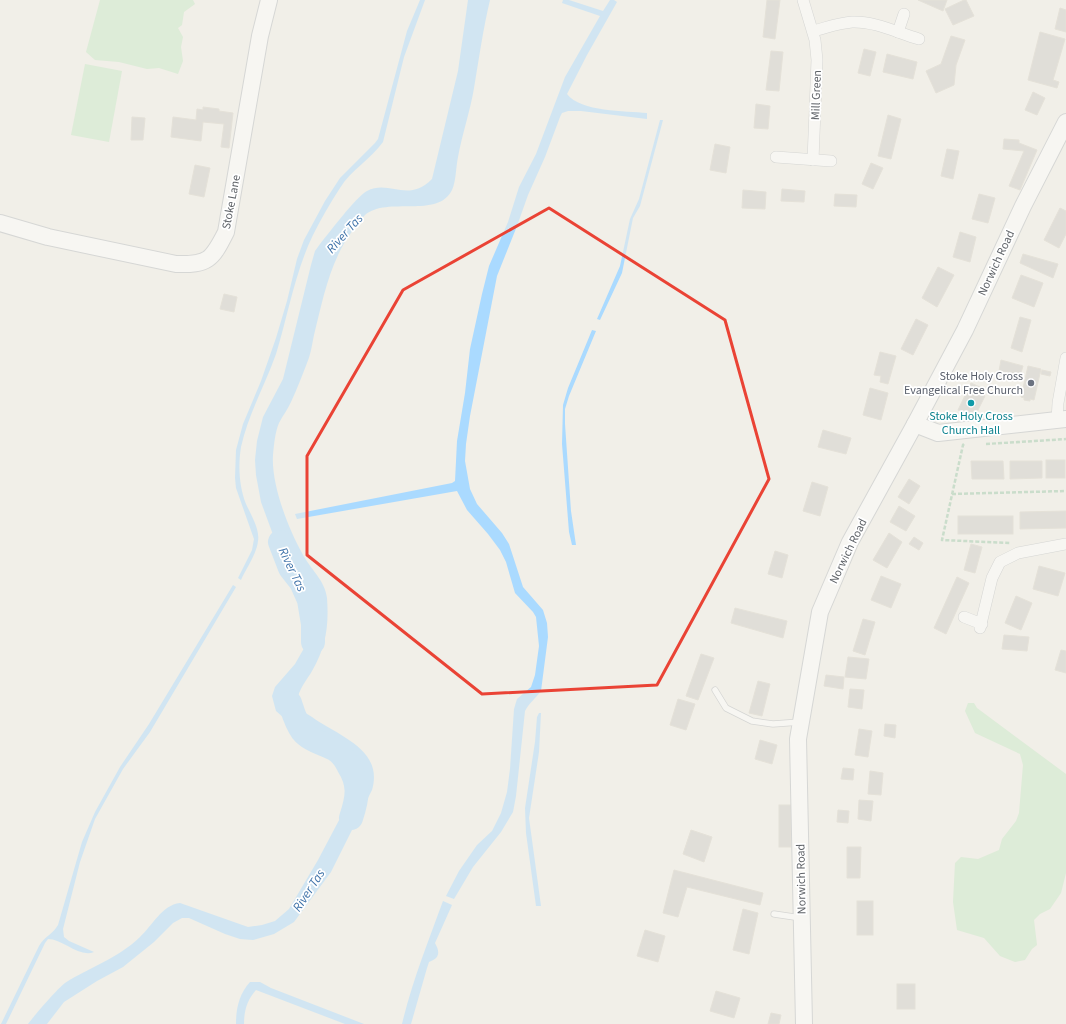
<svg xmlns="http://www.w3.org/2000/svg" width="1066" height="1024" viewBox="0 0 1066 1024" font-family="'Source Sans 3',sans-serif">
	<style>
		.green { fill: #c5e8c5 }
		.water { fill: #aadaff }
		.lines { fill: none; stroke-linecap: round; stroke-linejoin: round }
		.river { stroke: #aadaff; stroke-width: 24 }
		.building { fill: #cccac5; stroke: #d6d1c6 }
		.lane-casing { stroke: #b5b8bc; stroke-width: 7 }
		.street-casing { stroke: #b5b8bc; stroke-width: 12 }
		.secondary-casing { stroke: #b6babf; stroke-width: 18 }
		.path { stroke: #9cc7a9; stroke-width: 2.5; stroke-dasharray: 4 2; stroke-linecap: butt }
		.lane { stroke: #fff; stroke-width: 5.5 }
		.street { stroke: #fff; stroke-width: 11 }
		.secondary { stroke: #fff; stroke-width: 16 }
		.marked { fill: none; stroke: #ea4335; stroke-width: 3; stroke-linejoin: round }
		.worship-dot { fill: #6b7280; stroke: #fff; stroke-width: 1.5 }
		.culture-dot { fill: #0f9aa8; stroke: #fff; stroke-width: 1.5 }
		.labels { text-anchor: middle; stroke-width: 3.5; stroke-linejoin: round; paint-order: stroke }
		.street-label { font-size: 12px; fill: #5f6368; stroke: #fff }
		.worship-label { font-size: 12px; fill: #5b616d; stroke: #fff; text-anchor: end }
		.culture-label { font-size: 12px; fill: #0d838f; stroke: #fff }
		.water-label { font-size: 13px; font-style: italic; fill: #4174aa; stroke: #fff }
	</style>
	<rect width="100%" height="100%" fill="#f1efe8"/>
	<g class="green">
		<polygon points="100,0 193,0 195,4 184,12 182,25 178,28 183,37 181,47 183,61 178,74 159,68 147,69 119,62 95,60 86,52"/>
		<polygon points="85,64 122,71 109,142 71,135"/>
		<polygon points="968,703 974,703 977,708 1066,774 1066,873 1061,893 1050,909 1040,914 1034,920 1037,945 1032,949 1025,960 1015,962 1000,956 984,938 957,930 953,902 955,863 961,857 978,859 999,850 1002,839 1016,821 1019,813 1023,765 1020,754 975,733 965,711"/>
	</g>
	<g class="water">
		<path d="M420,0H425L404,57L383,142C371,159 351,170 340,188C330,203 321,219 313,235C295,272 288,315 276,354C265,385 248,415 241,447C238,466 239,486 246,504C251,515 260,529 258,541C257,553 246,569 241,580L238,578L252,550L254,539L236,488L235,478L236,450L243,424L261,381L276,338L287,301L297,259L304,240L325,201L340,178L375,143L378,139L407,31Z"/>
		<path d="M468,0H490C483,29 479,59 474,88C470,112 462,134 458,157C456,166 456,182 452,190C438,219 387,196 365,215C361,219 357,225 353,230C330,260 323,299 314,335C312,344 311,354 307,363C302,376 297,389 291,402C288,409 283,415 279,423C275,432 274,445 273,455C271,484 288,528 302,553C310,569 325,580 327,598C329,626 326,647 312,671C307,680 295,693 298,705C300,710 307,714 312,717C338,736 384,749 372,790L331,872L294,922L274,934L253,940L240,939L225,934L189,918H182L173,923L154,942L123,967L97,981L64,1002L47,1024H28C35,1015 56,990 65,983C90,967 117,959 140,937C152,926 162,905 180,903L248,927L262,925L275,921L289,909L318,860L356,788L358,776V771L353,763L346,756L317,741L292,725L276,711L272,696L275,687L295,664L307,643L311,626L312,614L310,602L306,590L302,583L288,566L275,540L261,502L256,475L255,460L257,441L263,417L283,379L311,265L315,251L320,244C330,232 355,198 367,191C390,179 407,204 432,179L458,71Z"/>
		<path d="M563,0H569L603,11L610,0H614L617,2L587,55L567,94C581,112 625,111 647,113V119L581,111H568L562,113L560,117L545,157L528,195L517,226L497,276L470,416L466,444L465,461L470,489L477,504L502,533L509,544L523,587L543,610L547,623L548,637L541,691C536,698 529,703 525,711L516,796L513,812L501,832L473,867L454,899L446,896L459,871L477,845L492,831L501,813L507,792L510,769L514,709L517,699L531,687L535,675L539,646L536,617L533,612L515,593L506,562L500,550L488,534L467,510L457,491L297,519L295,514L452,483L455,481L457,441L465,393L470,349L482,294L489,266L508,222L519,187L536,154L565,77L600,16L562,3Z"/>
		<polygon points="660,120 663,120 640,206 633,218 622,273 600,320 597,319 620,266 630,219 639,199"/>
		<polygon points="592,330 596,331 569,396 565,409 565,424 571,511 576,545 572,545 569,532 562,444 563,405 568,388"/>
		<path d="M233,585L236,587L150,732L123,769L95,819L80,862L63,929L64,937L69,941L94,952C79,958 63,939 48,939L45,943L6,1024H1L39,946C45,936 53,934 58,925L82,842L95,812L120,767L149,724Z"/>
		<polygon points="539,713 541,713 539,752 529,818 541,906 536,906 526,833 525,808 535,742 537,717"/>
		<path d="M443,901L452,905L435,943C440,952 440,958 429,962L427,968L411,1024H402C412,982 428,942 443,901Z"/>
		<path d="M250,982H260L271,988L364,1024H345L256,990C247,1000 244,1011 244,1024H236C236,1009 239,994 250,982Z"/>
	</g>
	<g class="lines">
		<g class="river">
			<polyline points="280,542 290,568 301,582 309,600 313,624 313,642"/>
			<path d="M290,703C293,712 296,723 302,731C310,741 323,743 334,749C340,752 345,759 348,765C360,784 358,797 351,818"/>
		</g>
	</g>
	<g class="building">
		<polygon points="767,0 780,0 775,39 763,37"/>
		<polygon points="918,0 947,0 943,11"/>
		<polygon points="964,0 966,0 974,16 953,25 945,9"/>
		<polygon points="1060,8 1066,10 1066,32 1055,29"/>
		<polygon points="1040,32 1065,39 1053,80 1059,82 1057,88 1028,80"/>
		<polygon points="951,36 965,40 956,65 954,85 936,93 926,71 941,64"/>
		<polygon points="864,49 876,52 870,76 858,73"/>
		<polygon points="771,51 783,52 779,91 766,90"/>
		<polygon points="887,54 917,62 913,79 883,72"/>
		<polygon points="1033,92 1045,98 1037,115 1025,110"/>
		<polygon points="756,104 770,106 768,129 754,128"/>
		<polygon points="203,107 219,109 219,111 233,113 229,148 221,147 224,124 203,122 201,141 171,137 173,117 196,120 197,109 203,110"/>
		<polygon points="888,115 901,119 891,159 878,156"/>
		<polygon points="132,117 145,118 143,140 131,140"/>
		<polygon points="1004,139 1019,140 1019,143 1037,150 1020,190 1009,186 1024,151 1003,149"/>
		<polygon points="715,144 730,147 726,173 710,170"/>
		<polygon points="947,149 959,151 953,179 941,176"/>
		<polygon points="871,163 883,168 873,189 862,184"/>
		<polygon points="195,165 210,168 204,197 189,194"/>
		<polygon points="782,189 805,191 804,202 781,201"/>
		<polygon points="743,190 766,192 765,209 742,208"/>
		<polygon points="835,194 857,195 856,207 834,206"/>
		<polygon points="979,194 995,198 988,223 972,219"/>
		<polygon points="1060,208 1066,211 1066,234 1059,248 1044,240"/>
		<polygon points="960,232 976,237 970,262 953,257"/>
		<polygon points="1023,254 1058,264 1053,278 1020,263"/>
		<polygon points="938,267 954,275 937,307 922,298"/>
		<polygon points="1021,275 1043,283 1034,307 1012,298"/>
		<polygon points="224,294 237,297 234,312 220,309"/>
		<polygon points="1020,317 1031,320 1022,352 1011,348"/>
		<polygon points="916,319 928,325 913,355 901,349"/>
		<polygon points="880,352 896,356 888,384 880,382 881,376 874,375"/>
		<polygon points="1001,360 1023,366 1020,376 999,371"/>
		<polygon points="1028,366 1041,369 1034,400 1030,399 1030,401 1024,400 1024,398 1021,397"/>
		<polygon points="1042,370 1051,372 1050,376 1041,374"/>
		<polygon points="971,383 982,388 980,394 985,396 974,418 958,410"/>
		<polygon points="870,388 888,393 881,420 863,415"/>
		<polygon points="823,430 851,438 846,454 818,447"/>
		<rect x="1046" y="460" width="19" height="18"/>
		<polygon points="971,461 1003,461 1004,479 972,479"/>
		<polygon points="1010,461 1042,461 1042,478 1010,479"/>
		<polygon points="909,479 920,486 909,504 898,497"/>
		<polygon points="812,482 828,487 820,516 803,511"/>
		<polygon points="899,506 915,516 906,531 890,522"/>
		<polygon points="1066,511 1066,528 1020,529 1020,512"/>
		<rect x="958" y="516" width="55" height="18"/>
		<polygon points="889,533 902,542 887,568 873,560"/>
		<polygon points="914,537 923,543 919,550 909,544"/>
		<polygon points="971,544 982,547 975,573 964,570"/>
		<polygon points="775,551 788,555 782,578 768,574"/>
		<polygon points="1039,566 1065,573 1058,596 1033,589"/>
		<polygon points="881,576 901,584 891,608 871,600"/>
		<polygon points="957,577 969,583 946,634 934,628"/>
		<polygon points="1016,596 1032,603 1021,630 1005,623"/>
		<polygon points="735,608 787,621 783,638 731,623"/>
		<polygon points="863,619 875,622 865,655 853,651"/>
		<polygon points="1004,635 1029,637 1027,651 1002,649"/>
		<polygon points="1061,650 1066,651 1066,673 1055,670"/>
		<polygon points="701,654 714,658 698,700 686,696"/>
		<polygon points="848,657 869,659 866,679 845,677"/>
		<polygon points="826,675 844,677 843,689 824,686"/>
		<polygon points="758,681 770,684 762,716 749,713"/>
		<polygon points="850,689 864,690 862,709 848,707"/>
		<polygon points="678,699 695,704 686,730 670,725"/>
		<polygon points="885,724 896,725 895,738 884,736"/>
		<polygon points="859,729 872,731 868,757 855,755"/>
		<polygon points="760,740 777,745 772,764 755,759"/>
		<polygon points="843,768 854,769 853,780 841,779"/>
		<polygon points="870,771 883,773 881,795 868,794"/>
		<polygon points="859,800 873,801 871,821 858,819"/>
		<rect x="779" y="805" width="12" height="42"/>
		<polygon points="838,810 849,811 848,823 837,822"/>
		<polygon points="691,830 712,837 704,862 683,854"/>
		<polygon points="847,847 861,847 860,878 847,878"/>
		<polygon points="674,870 763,893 760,905 687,887 678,917 663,913"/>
		<rect x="857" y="901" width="16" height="34"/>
		<polygon points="743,909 758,913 749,954 733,950"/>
		<polygon points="645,930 665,936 658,962 637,956"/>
		<rect x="897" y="984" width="18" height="25"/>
		<polygon points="716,991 740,998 734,1018 710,1011"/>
		<polygon points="771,1013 781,1015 779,1024 768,1024"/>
	</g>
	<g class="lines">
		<g class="lane-casing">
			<g id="lane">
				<polyline points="715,690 726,708 752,721 773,724 800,722"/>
				<polyline points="774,914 801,918"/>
			</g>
		</g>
		<g class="street-casing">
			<g id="street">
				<polyline points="803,0 815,40 817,60 813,160"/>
				<path d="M813,31C825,28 839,23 852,22C875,21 898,33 919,39"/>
				<polyline points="898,32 904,14"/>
				<polyline points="776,157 831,161"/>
				<polyline points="1057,421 1058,403 1066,358"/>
				<polyline points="964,617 982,624"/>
				<polyline points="980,628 992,578 1000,562 1018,553 1066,544"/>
			</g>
		</g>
		<g class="secondary-casing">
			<g id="secondary">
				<path d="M0,223L48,237L176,264C208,265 212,260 226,232L260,36L269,0"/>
				<polyline points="915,424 938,433 1066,419"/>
				<polyline points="804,1024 798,739 820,612 850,542 915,424 965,330 1023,206 1066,122"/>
			</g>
		</g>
		<g class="path">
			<polyline points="964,444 963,445 942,540 1010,543"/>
			<polyline points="986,444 1066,439"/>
			<polyline points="952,494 1066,491"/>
		</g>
		<use href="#lane" class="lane"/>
		<use href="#street" class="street"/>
		<use href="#secondary" class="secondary"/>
	</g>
	<path d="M0 0H1066V1024H0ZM549,208L725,320L769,479L657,685L482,694L307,555V456L403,290Z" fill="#f1efe8" fill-opacity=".55" fill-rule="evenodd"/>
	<path class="marked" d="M549,208L725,320L769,479L657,685L482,694L307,555V456L403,290Z"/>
	<circle class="worship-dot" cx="1031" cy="383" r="4"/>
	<circle class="culture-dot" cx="971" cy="403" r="4"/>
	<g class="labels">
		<g class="street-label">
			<text transform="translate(816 95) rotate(-88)" y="4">Mill Green</text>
			<text transform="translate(231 202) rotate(-79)" y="4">Stoke Lane</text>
			<text transform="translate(996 263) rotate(-65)" y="4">Norwich Road</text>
			<text transform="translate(848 551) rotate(-64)" y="4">Norwich Road</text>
			<text transform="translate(801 879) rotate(-91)" y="4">Norwich Road</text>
		</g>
		<g class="worship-label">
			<text x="1023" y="380">Stoke Holy Cross<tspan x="1023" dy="14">Evangelical Free Church</tspan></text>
		</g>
		<g class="culture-label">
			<text x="971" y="420">Stoke Holy Cross<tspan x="971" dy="14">Church Hall</tspan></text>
		</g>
		<g class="water-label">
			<text transform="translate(344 233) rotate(-48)" y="5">River Tas</text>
			<text transform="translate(293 569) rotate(64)" y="5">River Tas</text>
			<text transform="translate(308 890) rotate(-57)" y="5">River Tas</text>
		</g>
	</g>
</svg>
